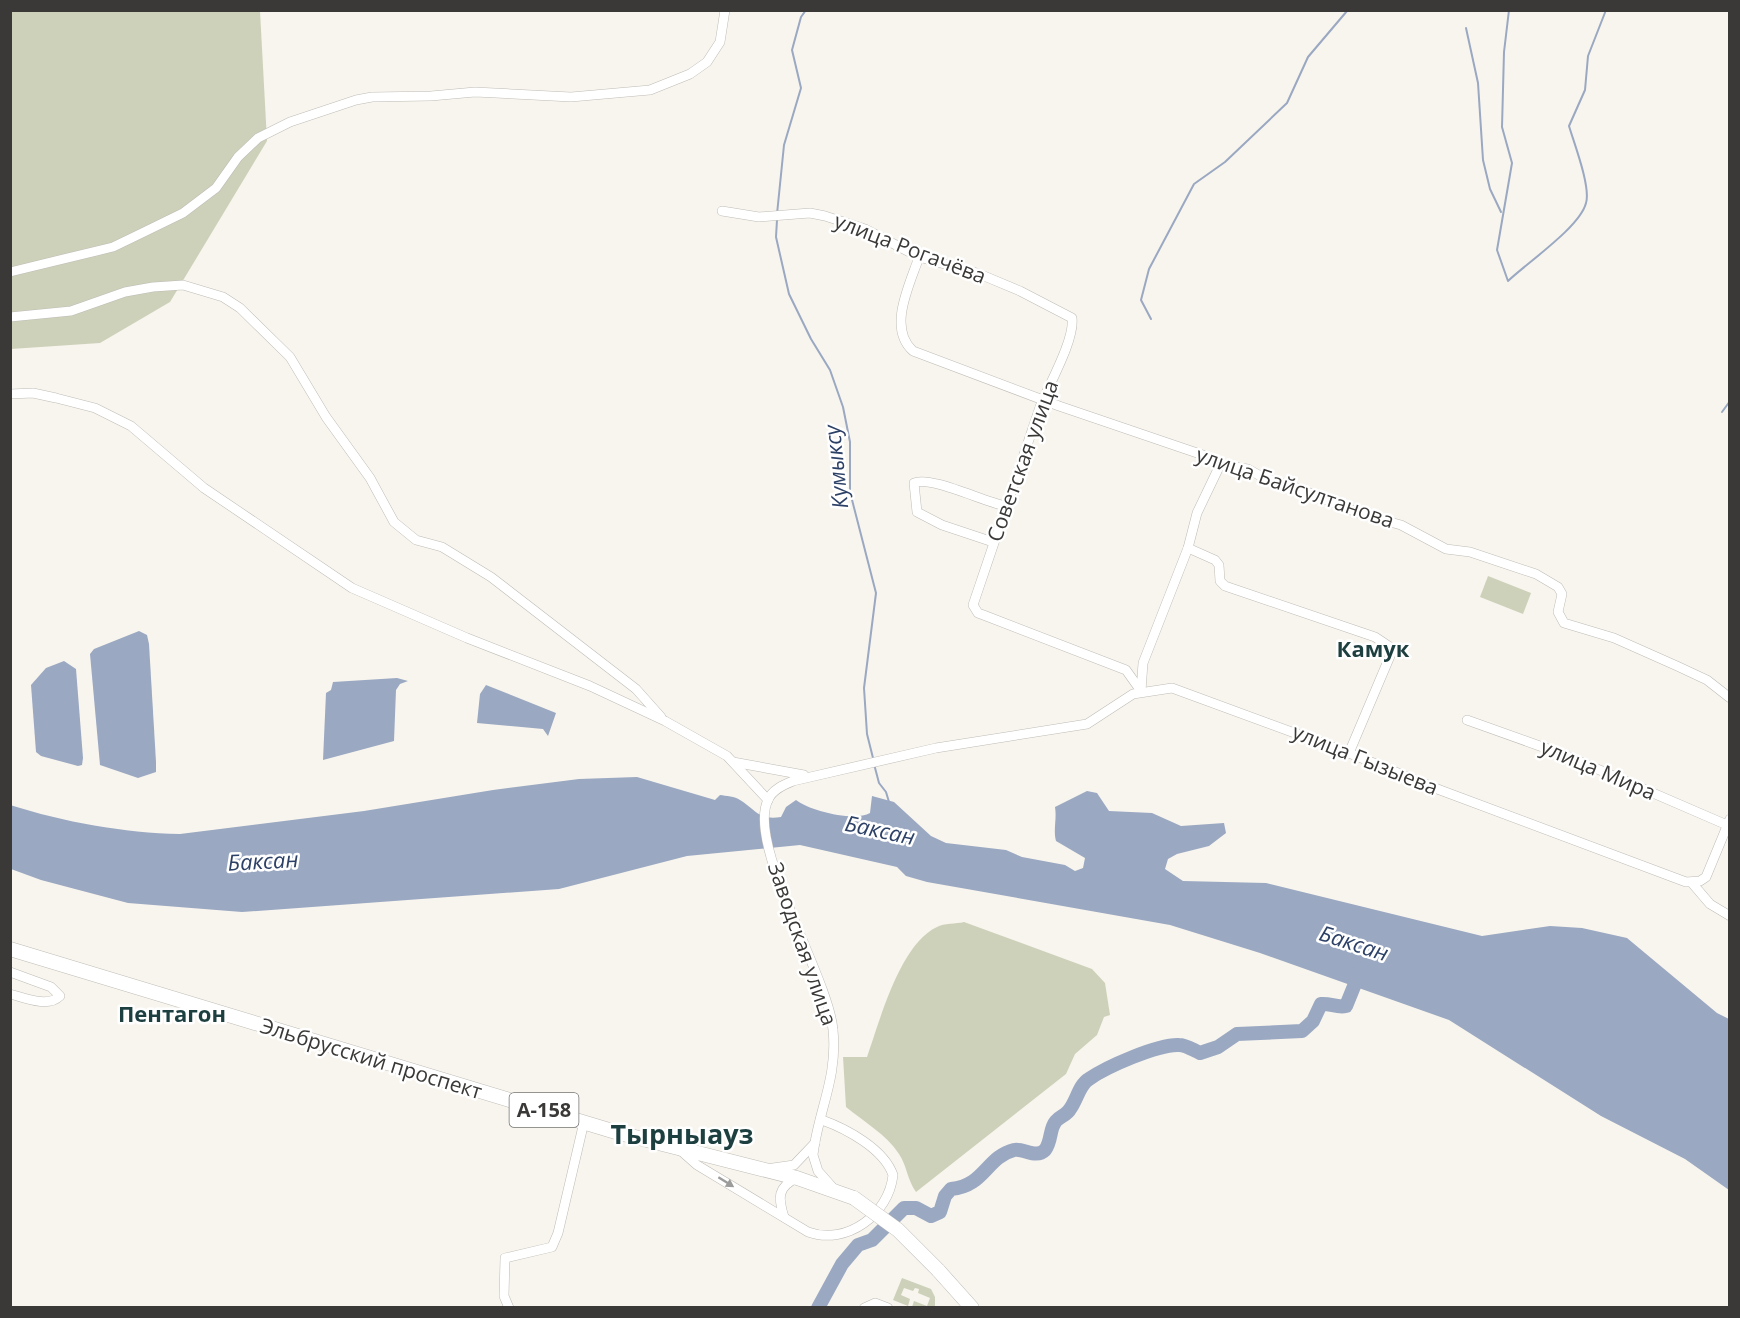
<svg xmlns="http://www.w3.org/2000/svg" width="1740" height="1318" viewBox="0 0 1740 1318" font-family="'Open Sans',sans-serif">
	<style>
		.green { fill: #ced1b9 }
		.water { fill: #9aa8c2 }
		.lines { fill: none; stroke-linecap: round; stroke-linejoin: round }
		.stream { stroke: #9aa8c2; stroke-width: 2 }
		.river { stroke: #9aa8c2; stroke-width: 14 }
		.street-casing { stroke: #bfbcb6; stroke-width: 10 }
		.primary-casing { stroke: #bfbcb6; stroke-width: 15 }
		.street { stroke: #fff; stroke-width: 9 }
		.primary { stroke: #fff; stroke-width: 14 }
		.primary-bridge-casing { stroke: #bfbcb6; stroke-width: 15; stroke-linecap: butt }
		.primary-bridge { stroke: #fff; stroke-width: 14 }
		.oneway { fill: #9c9c9b }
		.labels { text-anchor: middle; stroke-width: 5; stroke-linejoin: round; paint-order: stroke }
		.shield { fill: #fff; stroke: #757473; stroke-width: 1.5 }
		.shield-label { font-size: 20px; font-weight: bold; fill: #3a3937 }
		.street-label { font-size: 21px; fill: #3a3937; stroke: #fff }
		.water-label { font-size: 22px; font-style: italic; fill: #2d4167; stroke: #fff }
		.neighbourhood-label { font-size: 22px; font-weight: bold; fill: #1d3f40; stroke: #fff }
		.district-label { font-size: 27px; font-weight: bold; fill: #1d3f40; stroke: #fff }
	</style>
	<rect width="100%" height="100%" fill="#f8f5ee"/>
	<g class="green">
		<polygon points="11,11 260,11 267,141 170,302 100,343 11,349"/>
		<polygon points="1488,576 1531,593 1523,614 1480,597"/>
		<path d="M964,922L1092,969L1105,983L1110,1015L1104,1017L1097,1035L1075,1054L1066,1074L916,1192C907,1179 907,1166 899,1154C886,1134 864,1122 846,1107L843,1057H867C880,1020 900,944 937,927C944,923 956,924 964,922Z"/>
		<polygon points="902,1278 931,1289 935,1297 935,1307 912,1307 914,1301 927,1306 930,1298 918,1293 919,1289 915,1288 913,1291 904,1288 901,1295 910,1299 908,1306 893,1300"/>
	</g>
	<g class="water">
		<polygon points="139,631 147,635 149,644 156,762 156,772 138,778 100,765 90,654 94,649"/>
		<polygon points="64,661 76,669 83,758 82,765 78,766 41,756 36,752 31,685 46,668"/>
		<polygon points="397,678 408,681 400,684 396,690 394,741 323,760 326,693 331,690 333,682"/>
		<polygon points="486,685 556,713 548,736 543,729 477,723 480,694"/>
		<path d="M637,777L715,800L720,795C726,796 735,796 740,800C755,809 759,821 781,817L786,807L796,800C810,811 855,822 870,813L872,796L894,802L931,836L946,843L1006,850L1022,857L1065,865L1075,871L1083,868L1085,858L1056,841C1053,830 1057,819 1055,807L1087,791L1097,793L1109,811L1152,813L1181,826L1224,823L1226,833L1209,846L1177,854L1168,859L1165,869L1183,881L1266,883L1482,936L1550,926L1582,928L1627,938L1717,1013L1729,1019V1190L1685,1159L1601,1116L1449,1020L1260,953L1170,925L927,882L906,876L897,867L800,845L687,856L559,889L242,912L128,903L41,880L11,869L10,805C64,822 124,833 180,834L364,811L493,790L579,779Z"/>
	</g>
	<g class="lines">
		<g class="stream">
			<path d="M1509,10L1504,52L1502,127L1512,163L1497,250L1508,281C1528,262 1580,227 1586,203C1591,187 1574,143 1569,126L1585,90L1588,56L1606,10"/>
			<polyline points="1466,28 1478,83 1483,160 1490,189 1501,212"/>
			<polyline points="777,214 784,145 801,88 792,50 801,17 806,10"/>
			<polyline points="777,220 776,237 789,294 811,339 830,370 843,407 850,442 850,492 876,593 864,688 867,734 873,758"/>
			<polyline points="1151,319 1141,300 1149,269 1194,184 1225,162 1287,103 1308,57 1347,11"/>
			<polyline points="1722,412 1730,401"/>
			<polyline points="874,764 879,783 886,792 889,802"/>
		</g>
		<path class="river" d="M818,1308L842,1264L858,1245L872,1240L904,1208H916L931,1216L940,1212L945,1196L951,1189C985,1186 986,1157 1014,1150C1024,1148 1036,1159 1045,1150C1052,1141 1049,1129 1056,1121C1060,1116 1067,1115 1070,1109C1077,1100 1079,1085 1089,1079C1106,1067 1158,1044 1179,1045C1186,1045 1193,1050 1200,1053L1218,1047L1237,1034L1302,1031L1313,1021L1321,1004C1330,1003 1337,1008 1346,1006L1361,969"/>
		<g class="street-casing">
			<g id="street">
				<path d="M722,211L759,217L810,213L825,216L865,229L919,257L977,273L1020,291L1072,318C1075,340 1048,386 1040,407L973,605L978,613L986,616L1126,670L1141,691"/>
				<path d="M919,257C910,284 887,328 913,351L1059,406L1203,455L1220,465L1248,469L1264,478L1292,486L1361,514L1401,525L1446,549L1470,552L1536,574L1558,587L1562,594L1558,612L1564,623L1614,638L1677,666L1707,680L1730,698"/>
				<polyline points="10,272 113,247 142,233 183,213 216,188 238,157 258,138 290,122 356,100 372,97 431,96 475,92 571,97 650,90 690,74 707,62 720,42 725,10"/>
				<polyline points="10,317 71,311 125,292 153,287 183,285 223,297 240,308 290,357 326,417 370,478 394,522 416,540 442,547 491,577 636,689 661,717"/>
				<polyline points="10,394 33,393 56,398 95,408 131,426 204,488 352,588 467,638 590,686 665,721 727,756 768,800"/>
				<path d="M993,542L942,525L917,512L914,483C930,475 986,503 1006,506"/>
				<polyline points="1188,548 1215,560 1219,565 1220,581 1225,586 1375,637 1393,649 1349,753"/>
				<polyline points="1141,691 1143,663 1188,548 1197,513 1220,465"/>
				<polyline points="1467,720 1565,755 1727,825"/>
				<polyline points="733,762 804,775"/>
				<polyline points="1692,883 1710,904 1730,916"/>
				<path d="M10,972L51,987L60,996C48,1008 25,998 10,994"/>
				<path d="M680,1150L697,1165L808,1232C847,1246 889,1214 893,1175C884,1149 847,1129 822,1120"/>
				<polyline points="773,1168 794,1165 815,1143"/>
				<path d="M834,1189L818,1171L813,1155C818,1111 838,1078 833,1030C829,978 746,844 768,800C772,790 783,785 793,781L936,748L1087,724L1133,694L1172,688L1349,753L1440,790L1686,882L1700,881L1706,877L1730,819"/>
				<path d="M784,1217C778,1198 777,1187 797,1178"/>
				<polyline points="509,1308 504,1296 505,1258 552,1247 558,1233 584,1122"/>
				<polyline points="864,1308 875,1303 888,1308"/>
			</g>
		</g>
		<g class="primary-casing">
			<g id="primary">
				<polyline points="10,949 619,1133 797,1178 854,1198"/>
				<polyline points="938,1270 972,1308"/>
			</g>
		</g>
		<use href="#street" class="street"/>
		<use href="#primary" class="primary"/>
		<g class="primary-bridge-casing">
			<polyline id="primary-bridge" points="854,1198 898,1230 938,1270"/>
		</g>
		<use href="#primary-bridge" class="primary-bridge"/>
	</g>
	<defs><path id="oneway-solid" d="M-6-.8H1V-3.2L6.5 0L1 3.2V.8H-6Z" transform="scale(1.5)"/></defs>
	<use class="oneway" href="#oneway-solid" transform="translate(726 1182) rotate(32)"/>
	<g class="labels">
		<rect class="shield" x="509.5" y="1093" width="69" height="34" rx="4.5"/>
		<g class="shield-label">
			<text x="544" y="1117">А-158</text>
		</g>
		<g class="street-label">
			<text transform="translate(910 249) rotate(21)" y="7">улица Рогачёва</text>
			<text transform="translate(1023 461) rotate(-70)" y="7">Советская улица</text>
			<text transform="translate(1295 488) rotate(19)" y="7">улица Байсултанова</text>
			<text transform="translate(1365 760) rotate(22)" y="7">улица Гызыева</text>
			<text transform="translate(1598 770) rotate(23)" y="7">улица Мира</text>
			<text transform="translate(802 944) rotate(71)" y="7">Заводская улица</text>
			<text transform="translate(371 1059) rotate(17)" y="7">Эльбрусский проспект</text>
		</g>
		<g class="water-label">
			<text transform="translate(836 467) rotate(-96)" y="8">Кумыксу</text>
			<text transform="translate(880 830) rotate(12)" y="8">Баксан</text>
			<text transform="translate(263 861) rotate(-3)" y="8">Баксан</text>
			<text transform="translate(1354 943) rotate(18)" y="8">Баксан</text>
		</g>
		<g class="neighbourhood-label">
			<text x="1373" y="657">Камук</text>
			<text x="172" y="1022">Пентагон</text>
		</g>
		<g class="district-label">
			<text x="682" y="1144">Тырныауз</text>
		</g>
	</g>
	<rect width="1740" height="1318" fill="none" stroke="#3a3937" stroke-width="24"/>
</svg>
